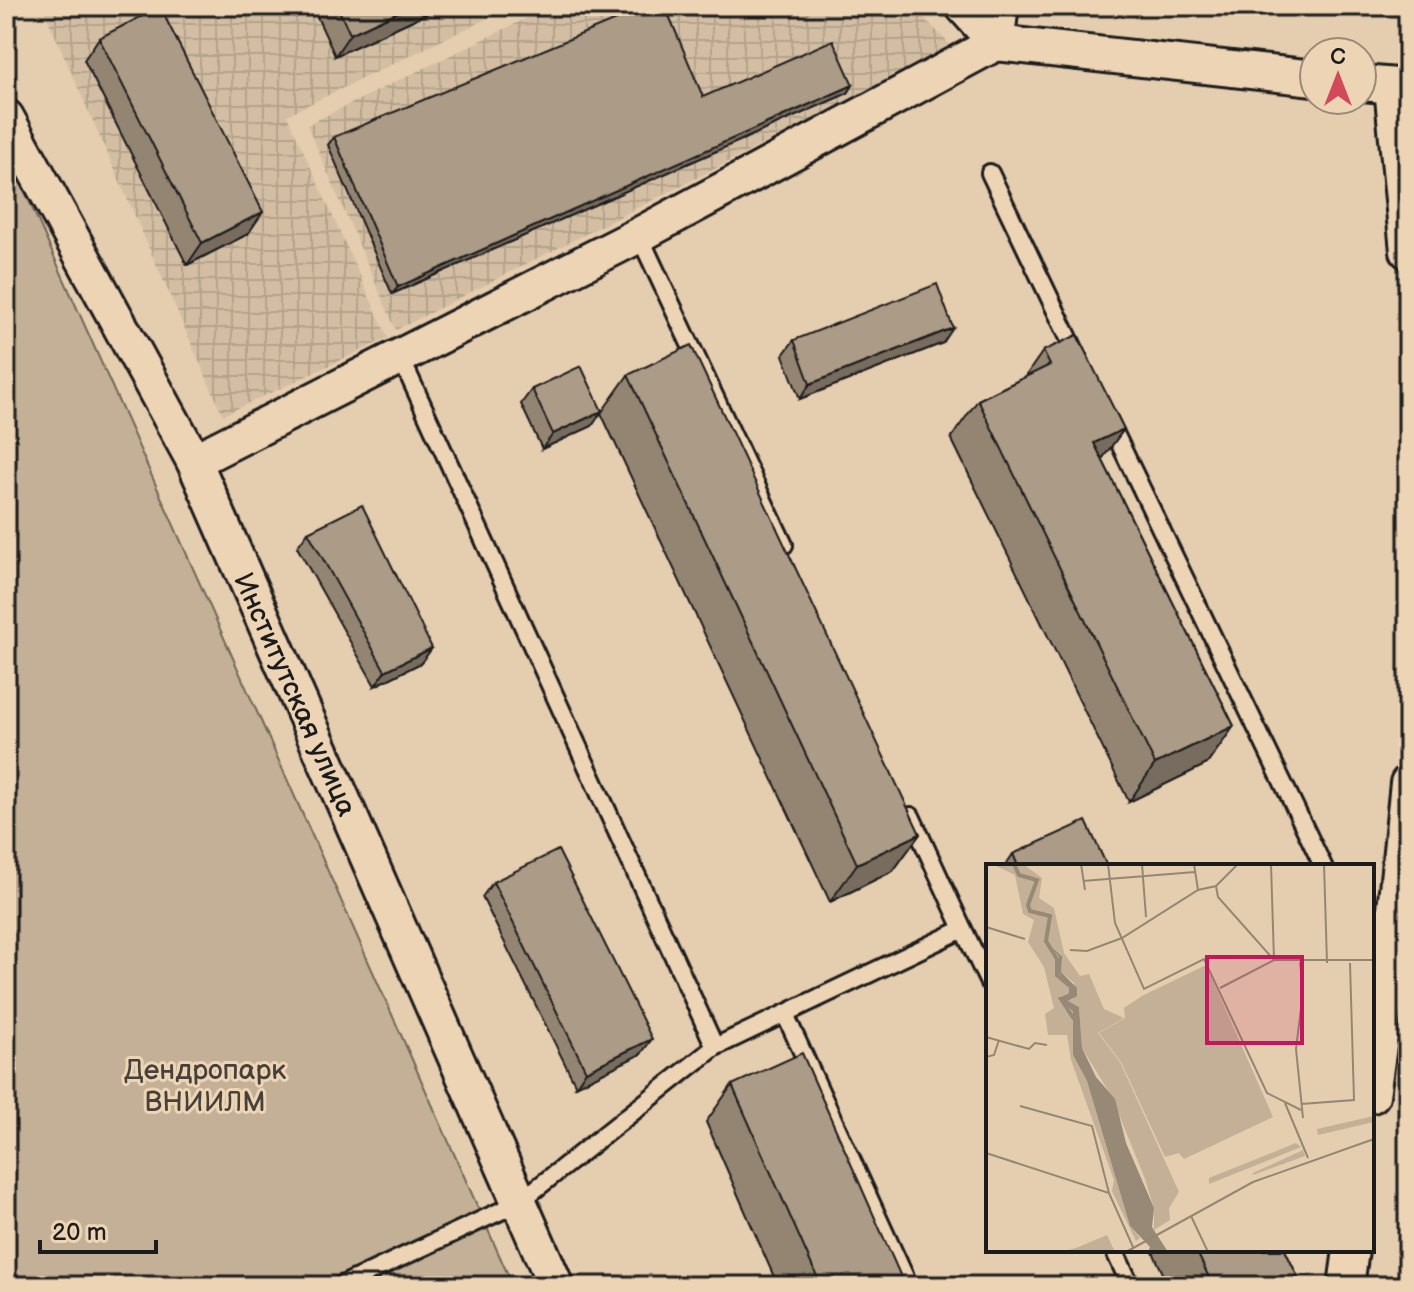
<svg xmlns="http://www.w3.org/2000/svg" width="1414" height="1292" viewBox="0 0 1414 1292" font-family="'Balsamiq Sans',sans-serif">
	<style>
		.industrial { fill: url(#industrial-grid) }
		.park { fill: #c3b096; stroke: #706659; stroke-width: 2 }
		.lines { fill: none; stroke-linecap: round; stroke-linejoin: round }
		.service-casing { stroke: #1c1c1c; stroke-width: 22 }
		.minor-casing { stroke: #1c1c1c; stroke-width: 40 }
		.service { stroke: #edd4b5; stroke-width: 16 }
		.minor { stroke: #edd4b5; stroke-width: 34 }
		.wall { fill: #948573; stroke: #1c1c1c; stroke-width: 2 }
		.shaded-wall { fill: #786c5e; stroke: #1c1c1c; stroke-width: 2 }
		.building { fill: #ac9b86; stroke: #1c1c1c; stroke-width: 2 }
		.labels { text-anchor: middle; stroke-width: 6; stroke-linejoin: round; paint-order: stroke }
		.street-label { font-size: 28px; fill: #1c1c1c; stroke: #edd4b5 }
		.park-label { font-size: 28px; fill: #46413a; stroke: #edd4b5 }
		.inset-river { fill: none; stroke: #978976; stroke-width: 4 }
		.inset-road { fill: none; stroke: #958674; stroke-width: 2 }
		.view { fill: #c2185b; fill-opacity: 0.15; stroke: #c2185b; stroke-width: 4 }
		.inset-edge { fill: none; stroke: #1c1c1c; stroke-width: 4 }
	</style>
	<defs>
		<pattern id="industrial-grid" width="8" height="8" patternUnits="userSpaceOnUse" patternTransform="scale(2)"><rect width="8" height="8" fill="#d4bea3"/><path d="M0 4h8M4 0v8" fill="none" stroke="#b5a38c"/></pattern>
	</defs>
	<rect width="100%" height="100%" fill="#e5cdaf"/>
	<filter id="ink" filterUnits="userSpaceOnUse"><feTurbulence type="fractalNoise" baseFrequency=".0125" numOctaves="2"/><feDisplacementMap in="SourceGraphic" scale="16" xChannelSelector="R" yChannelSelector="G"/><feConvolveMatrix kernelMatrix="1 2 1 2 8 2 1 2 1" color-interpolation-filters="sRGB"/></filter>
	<g filter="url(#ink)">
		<g class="industrial">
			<polygon points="42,6 513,6 287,115 388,338 223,415"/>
			<polygon points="552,6 913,6 953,48 396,330 307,125"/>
		</g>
		<polygon class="park" points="6,149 513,1286 6,1286"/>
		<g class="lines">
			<g class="service-casing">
				<g id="service">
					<polyline points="990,173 1077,355"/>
					<polyline points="639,235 784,545"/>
					<polyline points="400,356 715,1047"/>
					<polyline points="1108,419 1323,866"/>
					<polyline points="911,816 963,929"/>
					<polyline points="785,1014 909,1286"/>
					<polyline points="1114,1250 1131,1286"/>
					<polyline points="340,1286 518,1203 715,1047 963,929 988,981"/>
				</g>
			</g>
			<g class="minor-casing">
				<g id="minor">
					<polyline points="963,6 996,43"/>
					<polyline points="996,43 1001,6"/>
					<polyline points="1362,83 1408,87"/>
					<polyline points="1392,87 1408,251"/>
					<polyline points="6,117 194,461 556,1286"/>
					<polyline points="194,461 639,235 996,43 1314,78"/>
					<polyline points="1372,1095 1386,996 1408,783"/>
					<polyline points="1346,1286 1351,1250"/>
				</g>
			</g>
			<use href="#service" class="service"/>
			<use href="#minor" class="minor"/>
		</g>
		<g class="wall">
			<polygon points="312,6 443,6 335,56"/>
			<polygon points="99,38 248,234 187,265 84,60"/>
			<polygon points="853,85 848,93 392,294 328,145 334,137 703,97"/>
			<polygon points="794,340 943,343 800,399 783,355"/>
			<polygon points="1043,351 1124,429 1102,459 1234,726 1207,764 1129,802 951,438 978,400 1025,377"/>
			<polygon points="628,375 920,834 893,871 830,902 601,413"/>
			<polygon points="532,389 602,411 592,426 542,449 521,404"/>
			<polygon points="308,532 432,648 421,663 375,686 297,547"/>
			<polygon points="1013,854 1107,866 1005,866"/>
			<polygon points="493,882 641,1054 576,1086 482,897"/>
			<polygon points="732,1085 905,1286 778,1286 706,1122"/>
			<polygon points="1152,1250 1285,1250 1302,1286 1169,1286"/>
		</g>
		<g class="shaded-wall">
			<polygon points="411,6 443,6 335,56 350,34"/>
			<polygon points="853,85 848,93 392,294 398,287"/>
			<polygon points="263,212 248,234 187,265 202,243"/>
			<polygon points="953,328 943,343 800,399 810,384"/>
			<polygon points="602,411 592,426 542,449 553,434"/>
			<polygon points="1124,429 1097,466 1094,443"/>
			<polygon points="432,648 421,663 375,686 385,671"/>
			<polygon points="1234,726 1207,764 1129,802 1155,764"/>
			<polygon points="920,834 893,871 830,902 857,864"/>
			<polygon points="652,1039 641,1054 576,1086 586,1071"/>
		</g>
		<g class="building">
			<polygon points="337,6 411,6 350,34"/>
			<polygon points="649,6 665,6 703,97 833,40 853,85 398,287 334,137"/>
			<polygon points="160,7 263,212 202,243 99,38"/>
			<polygon points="937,284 953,328 810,384 794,340"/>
			<polygon points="1077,335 1124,429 1094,443 1234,726 1155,764 978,400 1050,365 1043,351"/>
			<polygon points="691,345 920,834 857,864 628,375"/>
			<polygon points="581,366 602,411 553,434 532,389"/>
			<polygon points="362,505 432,648 385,671 308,532"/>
			<polygon points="1086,821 1107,866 1018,866 1013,854"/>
			<polygon points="558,850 652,1039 586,1071 493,882"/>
			<polygon points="802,1053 905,1286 821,1286 732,1085"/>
			<polygon points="1196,1250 1285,1250 1302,1286 1213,1286"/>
		</g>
	</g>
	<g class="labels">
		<g class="street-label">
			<text transform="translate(296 694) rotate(66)" y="10">Институтская улица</text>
		</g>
		<g class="park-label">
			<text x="205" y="1079">Дендропарк<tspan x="205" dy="32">ВНИИЛМ</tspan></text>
		</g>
	</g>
	<g transform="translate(986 864)">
		<rect width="388" height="388" fill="#e5cdaf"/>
		<path d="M6,0H37L56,14L53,34L68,44L78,89L94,112L103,110L118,145L138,154L112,169L134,198L193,328L183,344L184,356L168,366V344L159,315L126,233L96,184L93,143L82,137L87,135L88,119L75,108V90L66,88L73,93L74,110L87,127L76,138L87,149V191L101,217L144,362L154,374L150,377L126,327L128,316L85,196L81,171H62L59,150L68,144L58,103L42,78L48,56L37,50L29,11Z" fill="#c3b096"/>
		<path d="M388,252V258L332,271L331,265ZM310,279L315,283L223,320V314ZM317,286L319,292L267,311V309Z" fill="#c3b096"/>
		<path d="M220,101L287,253L198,295L193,289L179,293L135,198L113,169L139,154L138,144L156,132ZM121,371L129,388H75L90,384Z" fill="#c3b096"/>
		<path d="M66,84L76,92L75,108L91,124V132L82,137L93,143L96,184L110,213L129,235L140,279L168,344L166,363L182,388H162L164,383L144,362L101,217L87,191V148L74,134L87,127L72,108L73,93Z" fill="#978976"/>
		<path class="inset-river" d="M28,0L33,11L51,16L42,41L44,47L64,52L60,77L71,95V111L85,123V132L75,135L88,155"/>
		<path class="inset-road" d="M95,0L99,26M122,0L129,59L158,125L218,95L281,229L315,246M156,0L160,53M208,0L212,26M285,0L288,96M338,0L341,99M97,17L209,8M230,22L232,33L288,96M0,63L39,75M84,86L101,87L136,74L212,26L230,22L252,0M314,98L317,128L310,185L317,254M234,124L288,96H388M0,173L43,185L49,179L61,181M0,193L8,191L13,176M299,239L322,294M315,240L368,236L364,99M34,242L106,262L123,329M0,289L123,329L147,383M205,352L222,388M140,388L267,318L388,275"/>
		<path class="view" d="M221,93H316V179H221Z"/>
		<rect width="388" height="388" class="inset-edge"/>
	</g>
	<rect width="1414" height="1292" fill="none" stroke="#edd4b5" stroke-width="32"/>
	<rect x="16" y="16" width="1382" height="1260" fill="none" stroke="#1c1c1c" stroke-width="3" filter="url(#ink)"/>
	<g transform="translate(1338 76)"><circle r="38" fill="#edd4b5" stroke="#998a78" stroke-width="2"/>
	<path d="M0-6L14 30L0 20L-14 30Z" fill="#d1495b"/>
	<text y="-12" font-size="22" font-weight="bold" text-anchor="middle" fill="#1c1c1c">С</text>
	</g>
	<path d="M40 1240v12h116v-12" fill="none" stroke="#1c1c1c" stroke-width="4"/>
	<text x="52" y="1240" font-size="24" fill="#1c1c1c" stroke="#edd4b5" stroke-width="6" paint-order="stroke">20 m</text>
</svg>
